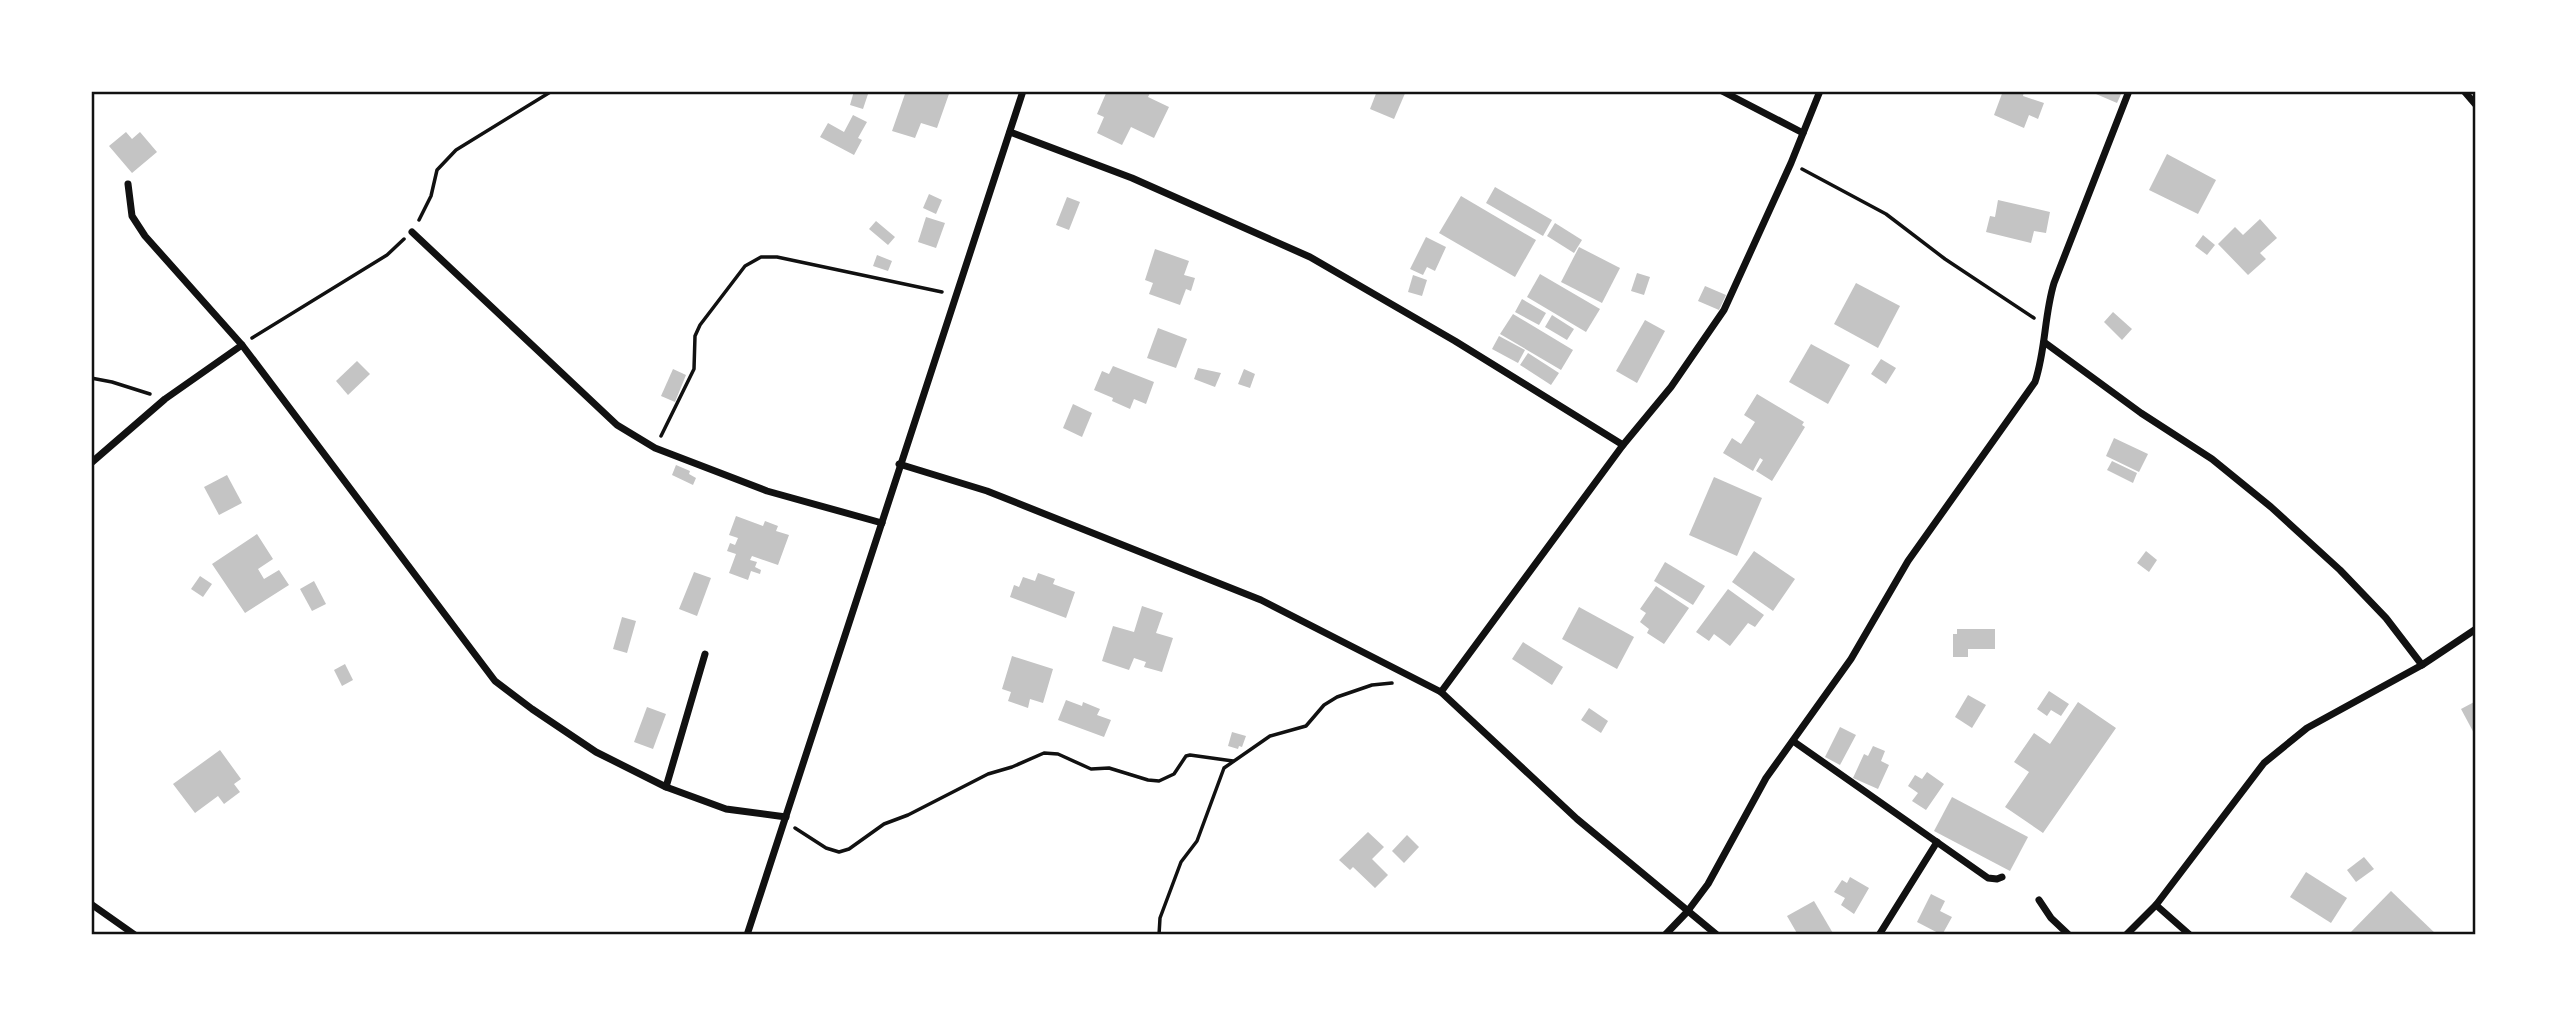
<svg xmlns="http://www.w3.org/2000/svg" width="2567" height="1026" viewBox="0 0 2567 1026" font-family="Montserrat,sans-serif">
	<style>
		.building { fill: #c4c4c4 }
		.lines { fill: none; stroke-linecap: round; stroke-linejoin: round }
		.path { stroke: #111; stroke-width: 3.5 }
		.minor { stroke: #111; stroke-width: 7 }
		.neatline { fill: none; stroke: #111; stroke-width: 2.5 }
	</style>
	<rect width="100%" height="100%" fill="#fff"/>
	<g class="building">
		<polygon points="854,91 869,91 863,109 850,105"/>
		<polygon points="906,91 950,91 937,128 921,123 915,138 892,131"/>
		<polygon points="1107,91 1151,91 1148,97 1169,107 1154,138 1131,127 1122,145 1097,133 1104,117 1097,114"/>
		<polygon points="1377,91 1406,91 1394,119 1370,109"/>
		<polygon points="2003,91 2024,91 2023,96 2044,103 2038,119 2029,115 2024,128 1994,115"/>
		<polygon points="2089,91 2120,91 2122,92 2117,103"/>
		<polygon points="853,115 867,122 858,138 862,140 854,155 820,137 828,123 844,132"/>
		<polygon points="126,132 132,139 140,132 157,152 132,173 109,146"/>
		<polygon points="2167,154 2216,180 2198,214 2149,190"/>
		<polygon points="1495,187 1552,220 1543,236 1486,203"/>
		<polygon points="929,194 942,200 936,214 923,208"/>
		<polygon points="1461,196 1536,240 1515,277 1439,233"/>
		<polygon points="1067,197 1080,202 1069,230 1056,225"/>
		<polygon points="1998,200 2050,212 2046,233 2034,231 2031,243 1986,232 1990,216 1995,217"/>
		<polygon points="926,217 945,223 936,248 918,242"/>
		<polygon points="2260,219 2277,238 2260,253 2266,259 2248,275 2218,244 2235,227 2243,235"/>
		<polygon points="876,221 895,237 888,245 869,229"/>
		<polygon points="1555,223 1582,240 1574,253 1547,236"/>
		<polygon points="2203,235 2215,245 2207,255 2195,246"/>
		<polygon points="1426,237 1446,247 1435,271 1427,267 1423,275 1410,269"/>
		<polygon points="1579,247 1620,268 1602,303 1561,282"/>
		<polygon points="1155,249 1189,261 1184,275 1195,278 1191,291 1186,289 1180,305 1149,294 1153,283 1145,280"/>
		<polygon points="877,255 892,261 888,271 873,266"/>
		<polygon points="1637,273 1650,277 1644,295 1631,291"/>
		<polygon points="1540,274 1600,309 1586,332 1527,297"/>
		<polygon points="1413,275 1427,280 1422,296 1408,292"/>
		<polygon points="1856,283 1900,306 1878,348 1834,324"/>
		<polygon points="1705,286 1726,295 1719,310 1698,301"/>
		<polygon points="1522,299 1546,313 1539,325 1515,312"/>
		<polygon points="2113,312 2132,329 2122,340 2104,322"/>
		<polygon points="1513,314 1573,350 1561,370 1500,334"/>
		<polygon points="1552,315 1574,329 1567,340 1545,327"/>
		<polygon points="1645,320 1665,331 1637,383 1616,371"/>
		<polygon points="1158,328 1187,339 1176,368 1147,358"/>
		<polygon points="1499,336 1525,350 1518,363 1492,349"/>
		<polygon points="1811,344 1850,365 1828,404 1789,382"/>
		<polygon points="1528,353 1559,373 1551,385 1520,365"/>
		<polygon points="1881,359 1896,368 1886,384 1871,374"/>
		<polygon points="357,361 370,374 348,395 336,381"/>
		<polygon points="1113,366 1154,382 1146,404 1134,399 1130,409 1112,401 1113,398 1094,390 1102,371 1109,374"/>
		<polygon points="1198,368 1221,373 1215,387 1194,379"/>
		<polygon points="673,369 686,375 675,402 661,396"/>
		<polygon points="1244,369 1255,374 1250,388 1238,384"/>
		<polygon points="1757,394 1804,422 1802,425 1805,427 1772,481 1756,471 1763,460 1760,458 1753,471 1723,453 1732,438 1741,444 1755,422 1744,415"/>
		<polygon points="1073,404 1092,413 1082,437 1063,428"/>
		<polygon points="2114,438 2148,454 2139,472 2106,456"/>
		<polygon points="2112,461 2137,473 2133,483 2107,470"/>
		<polygon points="676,465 690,471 689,474 696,478 693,485 672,475"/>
		<polygon points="227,475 242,503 219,515 204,487"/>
		<polygon points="1714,477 1762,498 1737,556 1689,535"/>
		<polygon points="736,516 763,526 765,521 778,526 776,531 789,535 778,565 752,556 750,560 757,562 755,567 761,570 760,574 751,571 748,580 729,573 736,554 727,551 730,543 735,545 738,538 729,535"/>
		<polygon points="257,534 273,559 258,569 264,579 279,570 289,585 245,613 212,564"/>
		<polygon points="1754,551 1795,579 1773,611 1732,582"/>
		<polygon points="2146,551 2157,560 2149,572 2137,563"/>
		<polygon points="1665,562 1705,586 1693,605 1654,581"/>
		<polygon points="694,572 711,578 697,616 679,609"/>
		<polygon points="1038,573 1055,579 1053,584 1075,592 1066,618 1010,597 1014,585 1019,587 1023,577 1035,581"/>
		<polygon points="200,576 212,584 203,597 191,589"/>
		<polygon points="314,581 326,604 312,611 300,589"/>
		<polygon points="1656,586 1689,608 1664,644 1647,633 1649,629 1640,622 1646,613 1640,609"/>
		<polygon points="1728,589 1764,615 1755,627 1748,623 1730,646 1714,634 1709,641 1696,632"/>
		<polygon points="1142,606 1163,613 1156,633 1173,638 1162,672 1144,667 1146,662 1134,658 1129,670 1102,661 1113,626 1134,632"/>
		<polygon points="1579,607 1634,637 1617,669 1562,639"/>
		<polygon points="622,617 636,621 627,653 613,649"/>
		<polygon points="1957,629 1995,629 1995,649 1968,649 1968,657 1953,657 1953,634 1957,634"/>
		<polygon points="1523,642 1563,667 1552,685 1512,659"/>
		<polygon points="1012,656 1053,669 1043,703 1030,699 1028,708 1008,701 1011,692 1002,689"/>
		<polygon points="345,664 353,680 342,686 334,670"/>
		<polygon points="2049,691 2069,704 2061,716 2051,710 2047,716 2037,709"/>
		<polygon points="1968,695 1986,705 1972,728 1955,717"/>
		<polygon points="1066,700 1082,706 1083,702 1100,709 1097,715 1111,720 1104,737 1058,720"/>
		<polygon points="2476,701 2476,737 2461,709"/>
		<polygon points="2078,702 2116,728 2043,833 2005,807 2029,772 2014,762 2034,733 2050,744"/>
		<polygon points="647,707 666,714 653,749 634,742"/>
		<polygon points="1589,708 1608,721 1601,733 1581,720"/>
		<polygon points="1840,727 1856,735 1840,765 1825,757"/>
		<polygon points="1232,732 1246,736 1242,747 1239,746 1238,749 1228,746"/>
		<polygon points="1873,746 1885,751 1881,761 1889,765 1878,789 1853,778 1864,754 1868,756"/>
		<polygon points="220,750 241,779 234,784 240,792 224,804 218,796 195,813 173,784"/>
		<polygon points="1927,772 1944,784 1926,810 1912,801 1918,793 1908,786 1915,775 1922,779"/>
		<polygon points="1952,797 2028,837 2010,871 1934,831"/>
		<polygon points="1368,832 1384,847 1372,859 1388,875 1375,888 1353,867 1350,870 1339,860"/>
		<polygon points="1407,835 1419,847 1404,863 1392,851"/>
		<polygon points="2364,857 2374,869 2356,882 2347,870"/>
		<polygon points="2306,872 2347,898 2331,923 2290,897"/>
		<polygon points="1850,877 1869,888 1854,914 1841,905 1845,898 1834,892 1842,880 1847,883"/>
		<polygon points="2391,891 2437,935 2348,935"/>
		<polygon points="1931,894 1945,901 1940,911 1952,917 1942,935 1917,922"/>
		<polygon points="1814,901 1834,935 1798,935 1787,916"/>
	</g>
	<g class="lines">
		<g class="path">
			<polyline points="1802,169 1886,214 1945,259 2034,318"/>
			<polyline points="419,220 431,196 437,170 456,150 552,91"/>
			<polyline points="252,338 387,255 404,239"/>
			<polyline points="91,378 112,382 150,394"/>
			<polyline points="661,436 694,369 695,336 700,325 745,266 761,257 777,257 942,292"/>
			<polyline points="795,828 826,848 839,852 849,849 884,824 908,815 988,774 1012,767 1044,753 1058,754 1091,769 1109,768 1148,780 1159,781 1174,774 1186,756 1190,755 1233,761"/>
			<polyline points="1159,935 1160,918 1181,862 1197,841 1224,768 1270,736 1306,726 1324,705 1337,697 1372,685 1392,683"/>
		</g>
		<g class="minor">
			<polyline points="1722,91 1803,133"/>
			<polyline points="2464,91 2476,105"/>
			<polyline points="1010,132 1132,178 1310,257 1455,341 1623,445"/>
			<polyline points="128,184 132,216 145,236 242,345 495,681 532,709 596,752 666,787 726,809 786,817"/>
			<polyline points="412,232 617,425 655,448 767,491 882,523"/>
			<polyline points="2044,342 2141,413 2212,459 2271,507 2340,570 2386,618 2422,665"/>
			<polyline points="91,463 165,399 242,345"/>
			<polyline points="899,464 987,491 1261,600 1441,692 1577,819 1717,935"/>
			<polyline points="1441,692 1623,445 1671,387 1724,310 1791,163 1820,91"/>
			<polyline points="1793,741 1988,878 1997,879 2002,877"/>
			<polyline points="666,787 705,654"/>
			<polyline points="2039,900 2051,918 2069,935"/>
			<polyline points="91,904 135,935"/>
			<polyline points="2156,905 2190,935"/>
			<polyline points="747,935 1023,91"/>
			<path d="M1665,935L1687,912L1708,884L1766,778L1851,659L1908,561L2035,382C2046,349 2044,316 2054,283L2129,91"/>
			<polyline points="1879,935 1937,842"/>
			<polyline points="2126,935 2156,905 2264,763 2307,728 2422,665 2476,629"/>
		</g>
	</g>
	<rect width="2567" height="1026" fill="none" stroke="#ffffff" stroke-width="186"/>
	<rect x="93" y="93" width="2381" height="840" class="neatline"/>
</svg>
